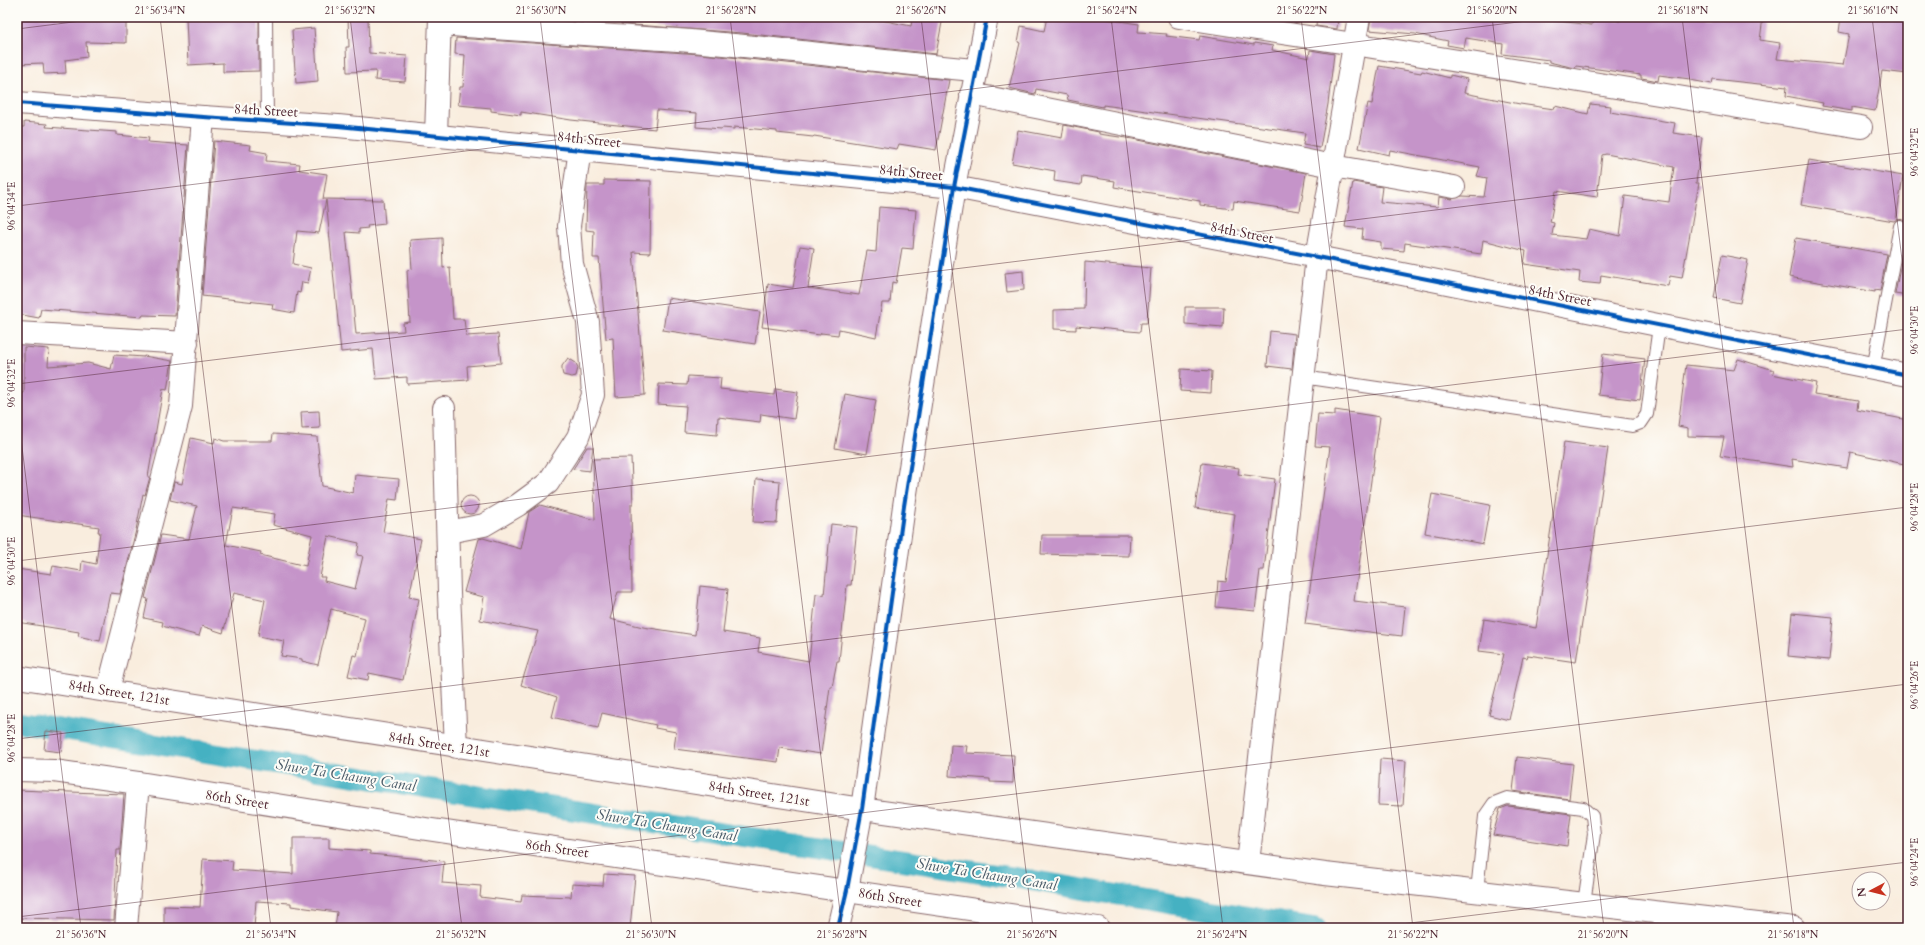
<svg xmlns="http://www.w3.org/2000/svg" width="1925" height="945" viewBox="0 0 1925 945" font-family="Cardo,serif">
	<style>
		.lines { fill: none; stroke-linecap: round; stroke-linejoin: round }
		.canal { stroke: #45b1c2; stroke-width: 21 }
		.building { fill: #c594c9; fill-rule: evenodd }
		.service-casing { stroke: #87676a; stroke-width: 14 }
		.minor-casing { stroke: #87676a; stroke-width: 24 }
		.tertiary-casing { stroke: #87676a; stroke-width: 24 }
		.secondary-casing { stroke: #87676a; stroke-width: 24 }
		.primary-casing { stroke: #87676a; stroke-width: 24 }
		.service { stroke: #fff; stroke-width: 12 }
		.minor { stroke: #fff; stroke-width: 22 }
		.tertiary { stroke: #fff; stroke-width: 22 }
		.secondary { stroke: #fff; stroke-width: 22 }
		.primary { stroke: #fff; stroke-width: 22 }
		.cycleway-casing { stroke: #fdfcf7; stroke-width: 6 }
		.cycleway { stroke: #0057b8; stroke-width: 4 }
		.ticks { fill: none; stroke: #4a1f2b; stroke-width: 1; stroke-opacity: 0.45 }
		.labels { text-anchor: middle; stroke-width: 4; stroke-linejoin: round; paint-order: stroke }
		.street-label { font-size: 14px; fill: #4a1f2b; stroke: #fdfcf7 }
		.water-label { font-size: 15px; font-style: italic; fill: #485967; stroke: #fdfcf7 }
		.neatline { fill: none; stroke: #4a1f2b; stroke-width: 1.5 }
		.ticks-label { font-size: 10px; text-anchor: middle; fill: #4a1f2b }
	</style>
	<rect width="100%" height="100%" fill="#fdfcf7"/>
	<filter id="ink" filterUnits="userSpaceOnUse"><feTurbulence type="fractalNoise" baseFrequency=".025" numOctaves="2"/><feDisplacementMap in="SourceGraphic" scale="8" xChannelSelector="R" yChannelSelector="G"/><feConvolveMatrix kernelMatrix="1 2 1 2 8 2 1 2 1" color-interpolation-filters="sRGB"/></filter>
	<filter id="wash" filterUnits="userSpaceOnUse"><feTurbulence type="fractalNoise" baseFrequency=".012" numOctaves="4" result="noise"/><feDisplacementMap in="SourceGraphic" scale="16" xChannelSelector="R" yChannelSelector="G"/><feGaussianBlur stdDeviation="0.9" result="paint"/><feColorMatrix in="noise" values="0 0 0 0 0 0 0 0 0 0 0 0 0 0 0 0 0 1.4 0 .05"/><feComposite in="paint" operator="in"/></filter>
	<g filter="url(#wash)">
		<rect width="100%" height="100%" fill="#f9edde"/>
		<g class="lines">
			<polyline class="canal" points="17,722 433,789 1011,877 1316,928"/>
		</g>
		<g id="blocks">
			<g class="building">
				<polygon points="17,17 57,17 57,19 81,17 126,17 126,43 86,42 87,57 65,60 66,73 44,74 43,63 17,64"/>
				<polygon points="186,17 259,17 259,71 223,72 223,63 188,65"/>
				<polygon points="348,17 368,17 369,53 407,56 405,82 375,80 376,71 347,72 346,47 349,47"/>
				<polygon points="531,17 586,17 586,22 531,18"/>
				<polygon points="621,17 866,17 911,26 912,20 917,21 918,17 943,17 936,54 742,33 621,24"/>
				<polygon points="1047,17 1091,17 1139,24 1138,32 1167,34 1166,36 1199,40 1200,36 1254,45 1254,43 1273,46 1272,50 1309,58 1310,50 1334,54 1328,104 1320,148 1303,145 1305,133 1103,105 1103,107 1068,100 1067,95 1036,89 1035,94 1009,88 1020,43 1018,42 1021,26 1044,31"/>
				<polygon points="1317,17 1338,17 1337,29 1316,26"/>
				<polygon points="1371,17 1549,17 1549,20 1592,25 1593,17 1620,21 1621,17 1763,17 1760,40 1780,43 1777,59 1843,65 1849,34 1839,32 1841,17 1908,17 1908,74 1882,71 1875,111 1852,107 1852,111 1822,106 1823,103 1786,96 1787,87 1713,79 1712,84 1690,80 1690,79 1659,75 1658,81 1648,79 1641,78 1641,75 1576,66 1575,68 1549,62 1549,60 1502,54 1503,44 1466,38 1464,48 1447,45 1448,41 1415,34 1369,30"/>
				<polygon points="314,28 318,81 296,83 292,30"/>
				<polygon points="456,38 701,54 949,80 936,150 899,144 897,149 814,136 813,137 777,133 777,131 734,127 734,129 722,128 722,129 696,127 697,113 657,110 655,129 571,120 521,112 521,115 491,111 491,108 458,105 460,87 463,87 465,55 455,54"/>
				<path d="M1379,66L1421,73L1422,71L1450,78V75L1467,79L1464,93L1520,104L1554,109L1555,106L1588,114L1590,104L1611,106L1610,112L1675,123L1673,133L1702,137L1696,183H1699L1682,278L1670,276L1668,286L1601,275L1600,284L1579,282L1580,272L1524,264L1526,251L1483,240L1481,254L1405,243L1404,251L1381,249V242L1362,239L1363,229L1345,227L1353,182L1382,187L1380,202L1438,207L1439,197L1452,199L1462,196L1484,197L1487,178L1477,176L1480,167L1390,150L1389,155L1359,148L1368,103L1372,104ZM1606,154L1674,167L1669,202L1625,196L1620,236L1589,229L1586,239L1552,235L1554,223L1550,222L1556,191L1597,197L1602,155Z"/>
				<polygon points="24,122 47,124 46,127 117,132 117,135 149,138 148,142 188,145 175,316 143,315 142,317 41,309 39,318 17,314 17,127 24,127"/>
				<polygon points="1064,125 1099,132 1099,134 1133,139 1306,173 1300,211 1234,201 1233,209 1200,205 1200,201 1114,187 1115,181 1082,176 1081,185 1054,181 1055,171 1012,163 1018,130 1062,138"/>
				<polygon points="214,141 251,145 250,150 267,153 266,161 300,164 299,170 327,174 323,199 383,200 385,224 367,226 368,228 359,229 359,233 346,232 356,334 404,331 403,323 410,322 407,270 412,269 410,240 442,238 443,268 450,267 453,319 464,319 466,336 498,334 501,363 467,366 468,380 407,384 407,377 376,379 373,349 341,352 326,200 319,233 297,231 293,264 311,268 308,283 302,282 300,293 297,292 294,313 272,309 273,304 202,296"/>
				<polygon points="1809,160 1903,176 1896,220 1894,221 1801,205"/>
				<polygon points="604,180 651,181 650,253 633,252 645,395 616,397 613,338 606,339 599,258 593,258 594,231 586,230 587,185 604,185"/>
				<polygon points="879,207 916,210 913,249 902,248 896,283 892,282 890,303 882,303 876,337 839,329 838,335 821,333 820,335 762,327 768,284 793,288 800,246 814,248 808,288 859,295 867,251 876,252"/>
				<polygon points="1796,238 1887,254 1880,291 1875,290 1875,292 1789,277"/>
				<polygon points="1722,255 1748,260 1740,303 1714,298"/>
				<polygon points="1902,257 1908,258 1908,296 1895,294"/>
				<polygon points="1085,262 1151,268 1147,323 1141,323 1140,332 1076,326 1076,330 1054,329 1054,310 1084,309"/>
				<polygon points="1023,271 1024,290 1007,292 1005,273"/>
				<polygon points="668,298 760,312 755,344 663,330"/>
				<polygon points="1185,307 1224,307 1223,327 1185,324"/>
				<polygon points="1270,331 1295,334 1292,369 1267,366"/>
				<polygon points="24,347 49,349 48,366 88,363 111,369 114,355 144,357 144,356 172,361 167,390 163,389 148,477 150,477 145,495 143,494 136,530 120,594 110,593 100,641 78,636 79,632 17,622 17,569 51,574 53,566 81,571 82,561 96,564 100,532 98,532 99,527 17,515 17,393 24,393"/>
				<polygon points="1603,354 1645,359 1640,400 1598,395"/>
				<polygon points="568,358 576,363 578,368 576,376 572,377 563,375 562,371 562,366"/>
				<polygon points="1738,359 1774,370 1772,374 1816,383 1814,394 1858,401 1857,410 1908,420 1908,446 1904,464 1850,452 1847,468 1792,459 1793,467 1720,456 1724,437 1688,436 1688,428 1678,426 1686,365 1734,370"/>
				<polygon points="1181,369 1212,371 1211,393 1180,391"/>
				<polygon points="688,376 721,378 720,389 774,395 775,389 798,392 794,419 761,414 760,422 718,417 717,435 684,432 686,406 658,404 659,384 687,385"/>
				<polygon points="845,394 876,400 867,454 835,448"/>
				<polygon points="1335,410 1380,417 1354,601 1405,607 1402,636 1305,624 1330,447 1315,446 1318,414 1335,415"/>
				<polygon points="319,411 320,428 302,429 301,412"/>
				<path d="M273,434L317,437L322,486L353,493L355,475L399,479L397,500L389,499L383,532L421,539L409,597L419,599L403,680L369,673L368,680L348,676L353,655L357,656L365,618L331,609L318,665L302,661V659L281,656L284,641L258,636L265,600L234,593L223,633L202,626L199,636L162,626L163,622L144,618L148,599L145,598L161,535L189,539L197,506L170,500L174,482L182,484L191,438L214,443L215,438L224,441H272ZM233,508L275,514L273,525L312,535L306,566L260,555L261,552L226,545ZM328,536L359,543L357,555L363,556L355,589L324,581L325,577H320Z"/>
				<polygon points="1564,442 1608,448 1576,662 1528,655 1527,658 1523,657 1509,720 1489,715 1504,654 1479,651 1484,619 1536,628"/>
				<polygon points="587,447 593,447 590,471 573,469"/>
				<polygon points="631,458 633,504 631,504 632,592 618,592 610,619 643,627 695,635 700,586 728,589 723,632 760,638 758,652 809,661 816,594 824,595 831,524 857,527 851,585 847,585 839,661 837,661 832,687 830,687 821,754 780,748 778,762 674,749 676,732 655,728 656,725 602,713 598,728 552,717 557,697 521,685 538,631 480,620 484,597 464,592 479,539 483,538 521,549 529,512 540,505 595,520 593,459"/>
				<polygon points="1202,463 1239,468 1238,474 1275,479 1264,570 1260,570 1255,611 1216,607 1218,581 1226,582 1235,514 1195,508"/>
				<polygon points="756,479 780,481 777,523 753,522"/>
				<polygon points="1432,494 1490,505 1483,544 1425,533"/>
				<circle cx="470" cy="505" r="9"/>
				<polygon points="1042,535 1130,535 1129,556 1041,554"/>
				<polygon points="1792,613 1833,617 1829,660 1788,656"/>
				<polygon points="46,731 63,733 61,752 44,750"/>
				<polygon points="951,745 967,746 966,753 1014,755 1013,783 990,782 990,779 949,776"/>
				<polygon points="1517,757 1573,764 1569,799 1513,791"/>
				<polygon points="1380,759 1406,761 1403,806 1378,805"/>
				<polygon points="17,790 124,794 120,850 117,850 114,920 17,918"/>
				<polygon points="1508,806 1571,814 1567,846 1493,835 1500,809"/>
				<polygon points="293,838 329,838 329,848 370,851 370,854 444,861 442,883 481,886 480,897 521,902 522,895 571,897 572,884 603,886 604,874 635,876 630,928 335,928 337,912 291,906 291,903 256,901 254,928 164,928 164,906 200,907 203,859 233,861 232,870 293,874"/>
			</g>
		</g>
	</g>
	<g filter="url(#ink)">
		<use href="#blocks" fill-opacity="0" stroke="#87676a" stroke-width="1"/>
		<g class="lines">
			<g class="service-casing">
				<g id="service">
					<polyline points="266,17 267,121"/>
					<polyline points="1873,369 1900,226"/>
					<polyline points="1303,377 1633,426 1641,423 1647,414 1659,326"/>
					<polyline points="1477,891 1485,816 1494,803 1507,798 1583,808 1592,816 1594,834 1584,903"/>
				</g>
			</g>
			<g class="minor-casing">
				<g id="minor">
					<polyline points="1179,17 1354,44 1861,127"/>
					<path d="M440,24C514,30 588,34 663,39C767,46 871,61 975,70"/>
					<polyline points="971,94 1333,166 1454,187"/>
					<polyline points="17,103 203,117 338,126 954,187 1317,257 1908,375"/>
					<polyline points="436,135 440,17"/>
					<polyline points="17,333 187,343"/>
					<polyline points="444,408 449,593 456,747"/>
					<polyline points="448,532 484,525 518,505 548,483 578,437 593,395 588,322 572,264 569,226 580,149"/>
					<polyline points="108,690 181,406 203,117"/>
					<polyline points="1248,863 1317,257 1359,17"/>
					<polyline points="126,928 138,783"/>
				</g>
			</g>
			<g class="tertiary-casing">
				<polyline id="tertiary" points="838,928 847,890 862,809 904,506 954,187 987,17"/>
			</g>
			<g class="secondary-casing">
				<polyline id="secondary" points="17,770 54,771 138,783 426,829 1098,928"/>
			</g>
			<g class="primary-casing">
				<polyline id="primary" points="17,677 862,809 1325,874 1794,928"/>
			</g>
			<use href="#service" class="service"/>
			<use href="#minor" class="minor"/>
			<use href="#tertiary" class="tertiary"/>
			<use href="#secondary" class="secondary"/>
			<use href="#primary" class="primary"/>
			<g class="cycleway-casing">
				<g id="cycleway">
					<polyline points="17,103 203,117 338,126 954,187 1317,257 1908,375"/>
					<polyline points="838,928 847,890 862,809 904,506 954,187 987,17"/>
				</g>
			</g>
			<use href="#cycleway" class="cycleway"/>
		</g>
	</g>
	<path class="ticks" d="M160,17L271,928M350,17L462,928M540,17L652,928M730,17L842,928M921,17L1033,928M1111,17L1223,928M1301,17L1413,928M1492,17L1604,928M1682,17L1794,928M1872,17L1908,308M17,29L113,17M17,206L1559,17M17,384L1908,152M17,406L81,928M17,561L1908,329M17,739L1908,507M17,917L1908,684M1369,928L1908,862"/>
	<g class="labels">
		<g class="street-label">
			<text transform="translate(266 110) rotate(3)" y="5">84th Street</text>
			<text transform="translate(589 139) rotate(6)" y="5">84th Street</text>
			<text transform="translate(911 172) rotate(6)" y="5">84th Street</text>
			<text transform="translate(1242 232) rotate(11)" y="5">84th Street</text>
			<text transform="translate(1560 295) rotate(11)" y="5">84th Street</text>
			<text transform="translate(119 692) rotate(9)" y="5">84th Street, 121st</text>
			<text transform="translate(439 744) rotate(9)" y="5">84th Street, 121st</text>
			<text transform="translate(759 793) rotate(9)" y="5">84th Street, 121st</text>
			<text transform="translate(237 799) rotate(9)" y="5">86th Street</text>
			<text transform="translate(557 848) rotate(8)" y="5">86th Street</text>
			<text transform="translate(890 897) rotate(9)" y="5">86th Street</text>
		</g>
		<g class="water-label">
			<text transform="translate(346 775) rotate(9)" y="5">Shwe Ta Chaung Canal</text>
			<text transform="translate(667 825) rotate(9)" y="5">Shwe Ta Chaung Canal</text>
			<text transform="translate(987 874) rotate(9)" y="5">Shwe Ta Chaung Canal</text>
		</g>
	</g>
	<rect width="1925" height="945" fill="none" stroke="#fdfcf7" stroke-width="44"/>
	<g transform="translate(1871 891) rotate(263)"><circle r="19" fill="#fdfcf7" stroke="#b5a4a5"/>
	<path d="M0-3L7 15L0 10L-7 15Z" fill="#c8321e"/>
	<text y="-6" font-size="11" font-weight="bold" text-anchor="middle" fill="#4a1f2b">N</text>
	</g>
	<rect x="22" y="22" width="1881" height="901" class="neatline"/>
	<g class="ticks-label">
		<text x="160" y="14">21°56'34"N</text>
		<text x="350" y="14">21°56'32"N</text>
		<text x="541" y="14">21°56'30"N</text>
		<text x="731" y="14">21°56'28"N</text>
		<text x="921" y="14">21°56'26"N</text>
		<text x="1112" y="14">21°56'24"N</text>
		<text x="1302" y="14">21°56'22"N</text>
		<text x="1492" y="14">21°56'20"N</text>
		<text x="1683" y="14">21°56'18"N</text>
		<text x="1873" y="14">21°56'16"N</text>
		<text transform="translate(1914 152) rotate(-90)" y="4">96°04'32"E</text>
		<text transform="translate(11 206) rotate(-90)" y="4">96°04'34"E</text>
		<text transform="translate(1914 330) rotate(-90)" y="4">96°04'30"E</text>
		<text transform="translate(11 383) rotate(-90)" y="4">96°04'32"E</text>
		<text transform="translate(1914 507) rotate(-90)" y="4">96°04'28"E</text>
		<text transform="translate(11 561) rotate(-90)" y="4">96°04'30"E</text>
		<text transform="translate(1914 685) rotate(-90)" y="4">96°04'26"E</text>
		<text transform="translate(11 738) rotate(-90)" y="4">96°04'28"E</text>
		<text transform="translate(1914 862) rotate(-90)" y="4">96°04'24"E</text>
		<text x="81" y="938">21°56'36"N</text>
		<text x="271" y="938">21°56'34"N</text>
		<text x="461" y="938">21°56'32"N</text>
		<text x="651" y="938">21°56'30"N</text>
		<text x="842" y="938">21°56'28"N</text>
		<text x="1032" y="938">21°56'26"N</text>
		<text x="1222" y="938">21°56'24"N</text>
		<text x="1413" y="938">21°56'22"N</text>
		<text x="1603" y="938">21°56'20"N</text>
		<text x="1793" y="938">21°56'18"N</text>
	</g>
</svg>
